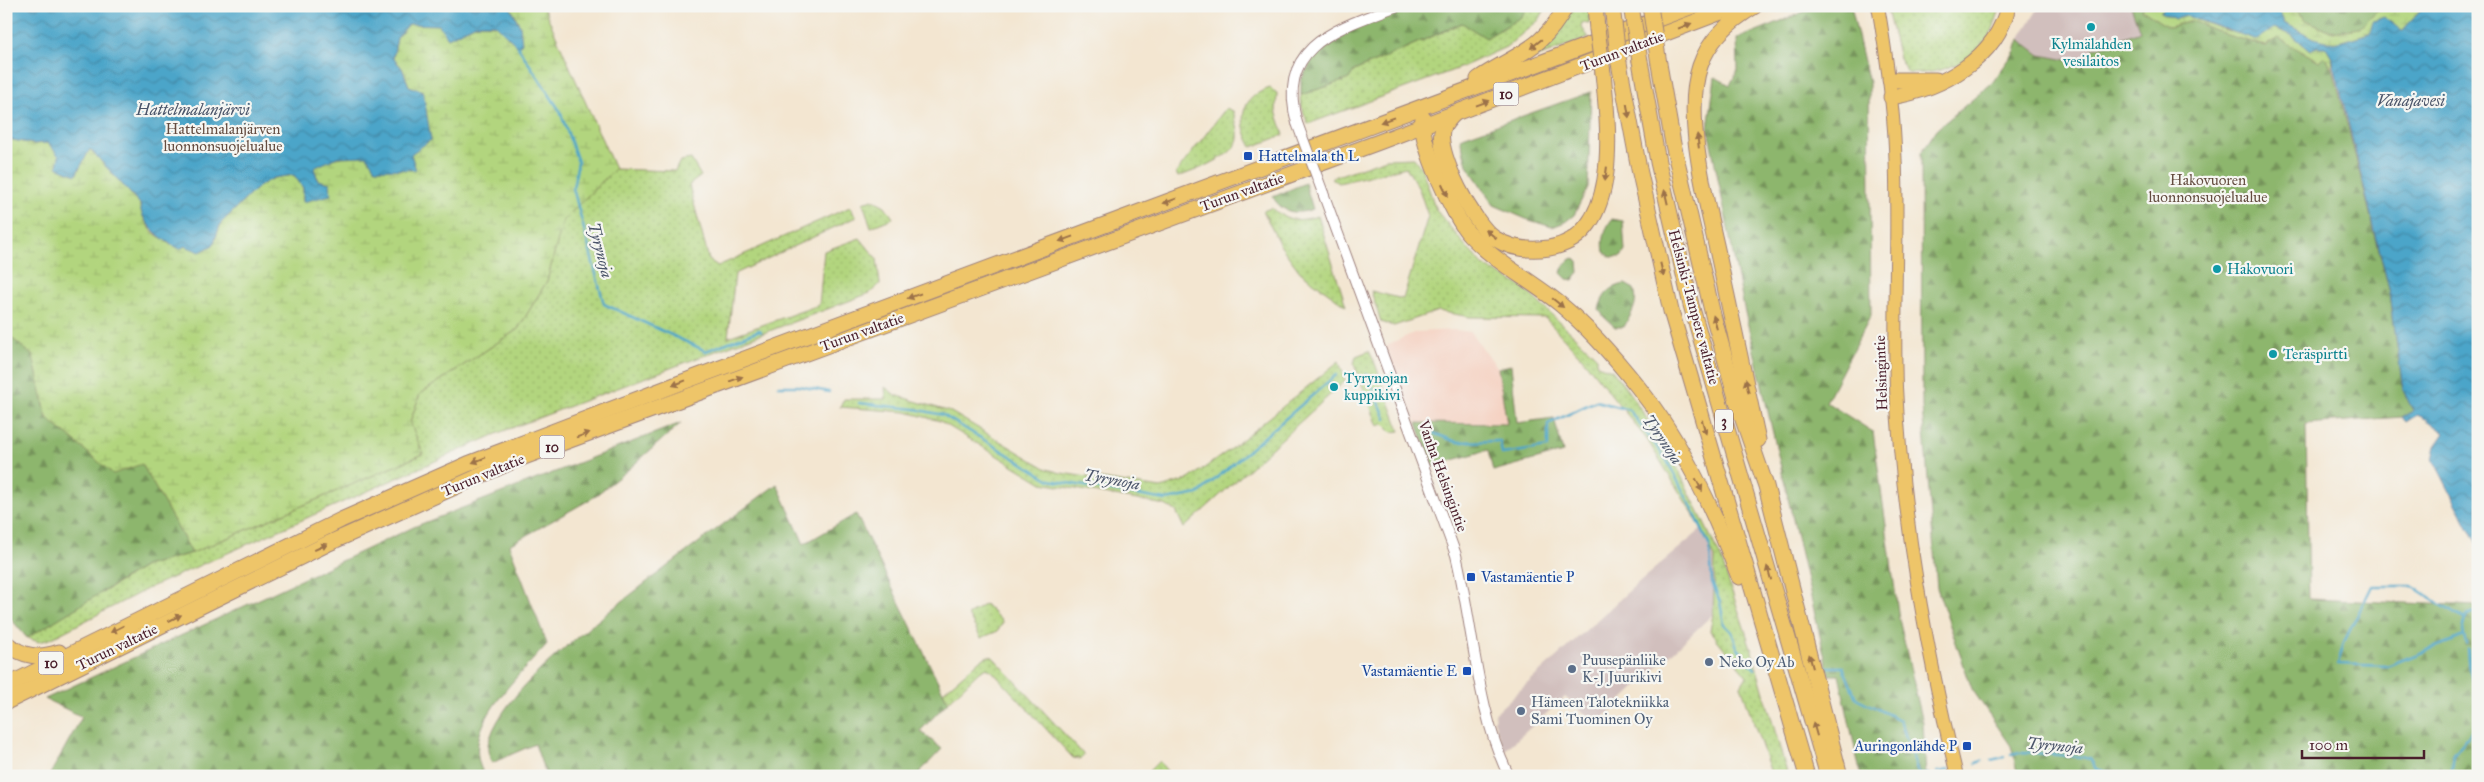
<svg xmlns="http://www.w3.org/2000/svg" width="2484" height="782" viewBox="0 0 2484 782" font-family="'IM FELL Great Primer',serif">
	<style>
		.built { fill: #f5d2c2 }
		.industrial { fill: #d1bfbd }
		.green { fill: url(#green-dots); stroke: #7e7a54 }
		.forest { fill: url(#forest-firs); stroke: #6c6a4c }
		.wetland { fill: url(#wetland-marsh); stroke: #7e7a54 }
		.water { fill: url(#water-waves); stroke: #4b627a }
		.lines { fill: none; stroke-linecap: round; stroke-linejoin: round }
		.stream { stroke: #4ca5c9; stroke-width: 2.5 }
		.minor-casing { stroke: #9e827e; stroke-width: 12 }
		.major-casing { stroke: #9e827e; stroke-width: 14 }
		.highway-casing { stroke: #9e827e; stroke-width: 17 }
		.minor { stroke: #fff; stroke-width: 10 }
		.major { stroke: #eec569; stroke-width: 12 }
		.highway { stroke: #eec569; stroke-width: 15 }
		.minor-bridge-casing { stroke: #9e827e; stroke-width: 12; stroke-linecap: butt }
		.highway-bridge-casing { stroke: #9e827e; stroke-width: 17; stroke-linecap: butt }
		.minor-bridge { stroke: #fff; stroke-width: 10 }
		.highway-bridge { stroke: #eec569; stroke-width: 15 }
		.oneway { fill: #9c724a }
		.culture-dot { fill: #0f9aa8; stroke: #f6f6f2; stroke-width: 2 }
		.transit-dot { fill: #1a4fb4; stroke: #f6f6f2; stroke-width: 2 }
		.service-dot { fill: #5c6f8a; stroke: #f6f6f2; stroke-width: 2 }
		.labels { text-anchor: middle; stroke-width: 4.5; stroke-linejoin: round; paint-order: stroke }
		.shield { fill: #f6f6f2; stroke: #7e6067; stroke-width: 1 }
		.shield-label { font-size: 14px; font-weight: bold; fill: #4a1f2b }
		.culture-label { font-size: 15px; fill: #0d838f; stroke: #f6f6f2; text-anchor: start }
		.street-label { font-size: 15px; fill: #4a1f2b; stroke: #f6f6f2 }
		.park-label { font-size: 15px; fill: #644c40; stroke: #f6f6f2 }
		.transit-label { font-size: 15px; fill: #164399; stroke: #f6f6f2; text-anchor: start }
		.service-label { font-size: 15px; fill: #4e5e75; stroke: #f6f6f2; text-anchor: start }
		.water-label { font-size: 16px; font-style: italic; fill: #4b556a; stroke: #f6f6f2 }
	</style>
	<defs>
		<pattern id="green-dots" width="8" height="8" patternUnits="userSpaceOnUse" patternTransform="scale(1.25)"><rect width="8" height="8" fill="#b2d57e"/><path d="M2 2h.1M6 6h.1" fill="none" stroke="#9bb66d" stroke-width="1.8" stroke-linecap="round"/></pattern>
		<pattern id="forest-firs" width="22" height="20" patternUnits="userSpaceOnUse" patternTransform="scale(1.25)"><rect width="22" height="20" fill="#8db66d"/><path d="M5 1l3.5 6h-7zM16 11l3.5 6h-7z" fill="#75935a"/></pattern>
		<pattern id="wetland-marsh" width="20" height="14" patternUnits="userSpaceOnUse" patternTransform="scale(1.25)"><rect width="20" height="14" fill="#b2d57e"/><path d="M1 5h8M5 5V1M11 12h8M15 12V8" fill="none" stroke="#9bb66d"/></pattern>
		<pattern id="water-waves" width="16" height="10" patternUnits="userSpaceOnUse" patternTransform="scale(1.25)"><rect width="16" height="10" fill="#4ca5c9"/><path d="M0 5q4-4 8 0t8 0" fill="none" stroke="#4186a3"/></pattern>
	</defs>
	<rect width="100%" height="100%" fill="#f6f6f2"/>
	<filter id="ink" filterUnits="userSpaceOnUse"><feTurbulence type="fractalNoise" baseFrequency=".02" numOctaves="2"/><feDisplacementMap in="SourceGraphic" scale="10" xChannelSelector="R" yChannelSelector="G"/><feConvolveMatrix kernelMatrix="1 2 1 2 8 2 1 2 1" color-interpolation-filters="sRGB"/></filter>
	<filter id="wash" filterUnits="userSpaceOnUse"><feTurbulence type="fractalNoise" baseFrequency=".0096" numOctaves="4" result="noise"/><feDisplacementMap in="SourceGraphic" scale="20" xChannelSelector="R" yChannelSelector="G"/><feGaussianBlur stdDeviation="1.12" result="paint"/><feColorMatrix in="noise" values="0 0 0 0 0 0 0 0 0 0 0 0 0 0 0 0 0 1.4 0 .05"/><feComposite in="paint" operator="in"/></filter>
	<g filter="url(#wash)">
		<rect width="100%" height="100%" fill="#f3e6d1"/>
		<polygon class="built" points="1456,330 1470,332 1498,368 1508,424 1417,423 1386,349 1387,345 1416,332"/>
		<g class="industrial">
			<polygon points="2040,6 2131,6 2140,31 2093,49 2082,64 2040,55 2019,39"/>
			<polygon points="1702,529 1715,558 1713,614 1600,721 1582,712 1565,697 1504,751 1494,720 1495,713 1641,580"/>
		</g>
		<g class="green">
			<polygon points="1528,6 1547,6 1539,20 1506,47 1462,67 1308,124 1302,108 1301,95 1348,79 1354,71 1462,23 1521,17"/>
			<polygon points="1569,6 1591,6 1589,24 1582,23 1581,26 1589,38 1520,63"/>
			<path d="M1886,6H2001C1998,14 1996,21 1993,29C1979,60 1940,76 1908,73L1899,58Z"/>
			<path d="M1270,88L1277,93L1276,111L1284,135L1252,147C1237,121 1240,97 1270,88Z"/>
			<path d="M1226,108L1233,111C1235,119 1239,129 1238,138C1238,156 1193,171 1178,177L1176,173Z"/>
			<polygon points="1414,158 1422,169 1436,210 1469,250 1484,266 1521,286 1597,357 1597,365 1612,370 1634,399 1672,457 1720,556 1751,648 1788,776 1772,776 1741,686 1747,676 1710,631 1713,614 1715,558 1702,529 1648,441 1583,359 1545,318 1470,317 1438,311 1394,326 1381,322 1371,291 1403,299 1428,216 1419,189 1406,167 1339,183 1331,178 1386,159"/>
			<polygon points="691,159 701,176 689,185 709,260 718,266 850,207 856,217 735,274 728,337 819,305 824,251 860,238 877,259 880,284 870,293 501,432 151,587 50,639 39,642 27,638 53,622 6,400 102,593 145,566 192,553 423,454 410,422 420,394 518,329 547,281 563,219 615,169 675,171 680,161"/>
			<polygon points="872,199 885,206 893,218 871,227 863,203"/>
			<path d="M1271,208C1289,221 1296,222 1318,216L1346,306L1300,272L1280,245L1263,211Z"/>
			<polygon points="1369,351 1374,361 1400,431 1392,432 1384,424 1378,426 1354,364 1356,356"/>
			<polygon points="1339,361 1345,381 1184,528 1176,511 1165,505 1042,483 940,421 906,412 840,407 844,399 886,399 885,387 895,395 951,412 1047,469 1061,473 1161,488 1189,479 1232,448"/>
			<polygon points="985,604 1003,622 998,631 981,638 968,615"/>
			<polygon points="988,656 993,657 1084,755 1080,759 1073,758 991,670 985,668 980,671 948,702 943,692 979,661"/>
			<polygon points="1159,761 1171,776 1144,776"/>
		</g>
		<g class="forest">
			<polygon points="1412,6 1528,6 1521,17 1486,38 1462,23 1354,71 1349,79 1301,95 1301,80 1315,55 1332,38"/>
			<polygon points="1818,6 1851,6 1869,83 1871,315 1826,402 1873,432 1899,619 1923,723 1926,776 1861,776 1839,675 1829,675 1744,308 1708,129 1715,77 1730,85 1738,70 1737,39"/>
			<polygon points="2131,6 2144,6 2142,10 2168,27 2193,21 2227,35 2265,46 2278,37 2319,61 2324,57 2333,68 2390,293 2403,390 2413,411 2402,417 2306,424 2309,599 2478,606 2478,776 2018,776 2011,746 1972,689 1937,588 1922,407 1921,153 1937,129 1992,83 2015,51 2019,39 2040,55 2082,63 2093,49 2140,31"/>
			<polygon points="2291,6 2384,6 2375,12 2360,28 2332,32 2308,21"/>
			<polygon points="1591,92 1588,187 1574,215 1565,222 1552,227 1526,219 1494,205 1467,165 1460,138"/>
			<path d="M1305,183L1313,209C1296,215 1282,213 1273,197Z"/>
			<path d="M1612,219L1623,221L1625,251L1621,257H1611L1604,252C1602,240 1604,230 1612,219Z"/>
			<path d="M1574,258L1578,262L1579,272L1574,280L1567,279L1561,273C1563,265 1566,261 1574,258Z"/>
			<path d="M1625,284L1634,289C1639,304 1631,314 1624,327H1615L1604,317L1599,309C1603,294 1610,287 1625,284Z"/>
			<polygon points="6,333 33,355 47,418 142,463 192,553 145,566 27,638 6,613"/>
			<polygon points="1511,365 1517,423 1554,418 1563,452 1493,471 1488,450 1432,466 1417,423 1507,424 1498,368"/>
			<path d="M681,423L629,469L591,499L509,545L547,644C519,677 456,729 485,776H49L82,717L45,699L416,526Z"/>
			<path d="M777,484L804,544L856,514L948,702L920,731L942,749L916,776H546L535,744L492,763C488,754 486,747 490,738C505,692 574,640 611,610C665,567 721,526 777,484Z"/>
		</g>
		<g class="wetland">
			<path d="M510,6H543L615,169L563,220L547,281L518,329L420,394L410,422L423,454L192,553L142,464L113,474L47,418L33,356L6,333V140L8,139L33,144L48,143L59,156L90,149L140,204C140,214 149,230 158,236C163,239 166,239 170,245H213L221,223L259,186L274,178L294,175L303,188V201L318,180L314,168C335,150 384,155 411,154L425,104L423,91L409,86L402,68L393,58L397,38L409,23L439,24L448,38L476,24L520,26Z"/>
			<polygon points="2144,6 2166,6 2160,12 2176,19 2187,16 2228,31 2274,28 2292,35 2311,51 2316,47 2326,47 2332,57 2333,68 2324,57 2319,61 2278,38 2265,46 2227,35 2193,21 2168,27 2142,10"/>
			<polygon points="2278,6 2291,6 2308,21 2332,32 2360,28 2375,12 2384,6 2425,6 2402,31 2370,33 2335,43 2315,39 2284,23"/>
		</g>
		<g class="water">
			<path d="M6,6H510L520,26L522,43L518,47L495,24H476L448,38L439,25L409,24L397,38L393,58L402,68L409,86L423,91L431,140L411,154L416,170L375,169L367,156L337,157L314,168L318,180L330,183L331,195L303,202V188L294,175L274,178L259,186L221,223L213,245L200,252L185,246L180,249C164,242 140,223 140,204L90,149L76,175L57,167L59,156L48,143L33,144L8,139L6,140Z"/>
			<polygon points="2166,6 2278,6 2284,23 2314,38 2335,43 2370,33 2373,21 2384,17 2402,31 2425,6 2478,6 2478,546 2433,459 2436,446 2445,433 2426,419 2417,415 2406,422 2402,417 2413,411 2403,390 2390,293 2332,57 2326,47 2316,47 2311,51 2292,35 2274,28 2257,40 2187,16 2176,19 2160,12"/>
		</g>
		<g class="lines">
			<g class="stream">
				<polyline points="518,47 560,111 578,162 573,188 604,304 706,351 760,330 761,332"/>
				<polyline points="1367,374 1386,419"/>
				<polyline points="778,386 799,386 829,392"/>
				<polyline points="859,403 915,409 943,415 1050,480 1166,500 1198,494 1336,375"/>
				<polyline points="1433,433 1457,442 1500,441 1502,454 1548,447 1548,424 1596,401 1629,410 1666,459 1691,506 1710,547 1712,582 1720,602 1724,624 1732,632 1737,647 1755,669"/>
				<polyline points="2464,636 2387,666 2338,664 2344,642 2372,586 2412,586 2455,614 2466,619"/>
				<polyline points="2466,644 2463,631 2467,615 2478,611"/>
				<polyline points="2468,649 2470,672 2478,701"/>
				<polyline points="1822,667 1843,667 1856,698 1900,720 1918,772 1922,775 1928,774"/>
				<polyline points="2011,755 2024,752 2082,757 2090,759 2096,769 2121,776"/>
				<polyline points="1991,760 2004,757"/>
				<polyline points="1976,763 1982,761"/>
				<polyline points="1937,772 1949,770"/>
				<polyline points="2450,776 2453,755 2478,724"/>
			</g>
		</g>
	</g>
	<g filter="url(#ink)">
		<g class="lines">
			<g class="minor-casing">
				<g id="minor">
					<path d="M1297,123C1275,45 1339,28 1397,6"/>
					<path d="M1323,193L1456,555C1473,625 1477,713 1509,776"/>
				</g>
			</g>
			<g class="major-casing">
				<path id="major" d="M1878,6C1885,47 1891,88 1894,130C1900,216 1893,302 1896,387C1902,519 1926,648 1957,776"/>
			</g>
			<g class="highway-casing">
				<g id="highway">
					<polyline points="1595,6 1597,29"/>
					<polyline points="1612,6 1614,23"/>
					<path d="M1755,6C1731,20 1709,39 1700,66C1683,116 1707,203 1718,254C1731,316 1745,378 1758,440"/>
					<polyline points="1640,61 1658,162 1691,305 1828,776"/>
					<polyline points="1619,63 1639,169 1671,311 1807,776"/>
					<polyline points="1659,64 1673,144 1713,315 1738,405 1766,486 1840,776"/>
					<path d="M1478,79C1517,53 1542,51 1566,6"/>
					<polyline points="1890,80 1936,80"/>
					<path d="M1891,97C1941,89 1997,59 2008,6"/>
					<path d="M1455,113C1450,118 1444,124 1442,131C1437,156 1474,224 1494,238C1511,249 1530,251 1549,248C1623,236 1608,124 1603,73"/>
					<path d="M1423,118C1418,141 1454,218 1470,235C1496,263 1532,281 1560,304C1589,328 1615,358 1638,387C1683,443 1714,511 1739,577"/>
					<path d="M6,643C23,657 39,659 59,652"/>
					<polyline points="6,686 341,520 468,464 680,383 1693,6"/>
					<polyline points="6,702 327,544 513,461 1379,142 1737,6"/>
				</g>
			</g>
			<use href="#minor" class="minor"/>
			<use href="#major" class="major"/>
			<use href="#highway" class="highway"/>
			<g class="minor-bridge-casing">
				<polyline id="minor-bridge" points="1297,123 1323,193"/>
			</g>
			<g class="highway-bridge-casing">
				<g id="highway-bridge">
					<polyline points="1650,6 1659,64"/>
					<polyline points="1632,12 1640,61"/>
					<polyline points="1614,23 1619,63"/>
					<polyline points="1597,29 1603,73"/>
				</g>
			</g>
			<use href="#minor-bridge" class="minor-bridge"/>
			<use href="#highway-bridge" class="highway-bridge"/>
		</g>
		<defs><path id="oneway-solid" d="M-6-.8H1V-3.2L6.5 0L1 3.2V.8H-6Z" transform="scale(1.25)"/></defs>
		<g class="oneway">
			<use href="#oneway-solid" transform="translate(1685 26) rotate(-21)"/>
			<use href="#oneway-solid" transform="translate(1536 44) rotate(141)"/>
			<use href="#oneway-solid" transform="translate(1483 103) rotate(-20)"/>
			<use href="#oneway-solid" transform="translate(1628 111) rotate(80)"/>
			<use href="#oneway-solid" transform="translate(1387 120) rotate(160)"/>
			<use href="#oneway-solid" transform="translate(1698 141) rotate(-97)"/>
			<use href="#oneway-solid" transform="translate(1606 174) rotate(97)"/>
			<use href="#oneway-solid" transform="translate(1445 190) rotate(65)"/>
			<use href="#oneway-solid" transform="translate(1666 197) rotate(-103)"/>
			<use href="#oneway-solid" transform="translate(1170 201) rotate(160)"/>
			<use href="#oneway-solid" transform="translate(1491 234) rotate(-141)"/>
			<use href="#oneway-solid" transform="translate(1066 239) rotate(160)"/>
			<use href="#oneway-solid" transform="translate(1662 270) rotate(77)"/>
			<use href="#oneway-solid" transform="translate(914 296) rotate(160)"/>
			<use href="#oneway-solid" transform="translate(1558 303) rotate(39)"/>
			<use href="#oneway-solid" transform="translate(1715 322) rotate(-105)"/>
			<use href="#oneway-solid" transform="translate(736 379) rotate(-20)"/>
			<use href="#oneway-solid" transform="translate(679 383) rotate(159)"/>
			<use href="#oneway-solid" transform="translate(1747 386) rotate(-103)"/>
			<use href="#oneway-solid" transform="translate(1704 427) rotate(74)"/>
			<use href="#oneway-solid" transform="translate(583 435) rotate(-20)"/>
			<use href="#oneway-solid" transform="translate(479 460) rotate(159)"/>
			<use href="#oneway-solid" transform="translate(1699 485) rotate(63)"/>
			<use href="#oneway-solid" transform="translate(321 547) rotate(-25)"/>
			<use href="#oneway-solid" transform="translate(1769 573) rotate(-107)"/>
			<use href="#oneway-solid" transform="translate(175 618) rotate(-26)"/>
			<use href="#oneway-solid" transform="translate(117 629) rotate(153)"/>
			<use href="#oneway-solid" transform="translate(1811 661) rotate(-105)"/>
			<use href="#oneway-solid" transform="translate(1815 729) rotate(-106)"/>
		</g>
	</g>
	<g class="culture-dot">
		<circle cx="2091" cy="27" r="5"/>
		<circle cx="2217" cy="269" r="5"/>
		<circle cx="2273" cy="354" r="5"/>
		<circle cx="1334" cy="387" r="5"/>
	</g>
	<g class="transit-dot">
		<rect x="1243" y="151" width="10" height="10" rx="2.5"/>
		<rect x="1466" y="572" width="10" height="10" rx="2.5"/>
		<rect x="1462" y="666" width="10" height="10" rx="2.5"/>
		<rect x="1962" y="741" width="10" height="10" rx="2.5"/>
	</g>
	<g class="service-dot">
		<circle cx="1709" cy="662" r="5"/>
		<circle cx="1572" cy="669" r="5"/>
		<circle cx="1521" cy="711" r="5"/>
	</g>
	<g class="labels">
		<g class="shield">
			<rect x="1493.5" y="82.5" width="25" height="23" rx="4"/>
			<rect x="1715" y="409.5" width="18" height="23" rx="4"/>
			<rect x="539.5" y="435.5" width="25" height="23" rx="4"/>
			<rect x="38.5" y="651.5" width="25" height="23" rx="4"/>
		</g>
		<g class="shield-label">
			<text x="1506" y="99">10</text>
			<text x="1724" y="426">3</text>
			<text x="552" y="452">10</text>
			<text x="51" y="668">10</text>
		</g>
		<g class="culture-label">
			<text x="2091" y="49" text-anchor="middle">Kylmälahden<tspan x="2091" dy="17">vesilaitos</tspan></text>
			<text x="2227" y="274">Hakovuori</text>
			<text x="2283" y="359">Teräspirtti</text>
			<text x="1344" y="383">Tyrynojan<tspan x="1344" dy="17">kuppikivi</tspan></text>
		</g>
		<g class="street-label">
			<text transform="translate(1622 51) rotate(-21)" y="5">Turun valtatie</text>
			<text transform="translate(1242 192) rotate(-20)" y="5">Turun valtatie</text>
			<text transform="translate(1694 307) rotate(75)" y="5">Helsinki-Tampere valtatie</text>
			<text transform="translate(862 332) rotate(-20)" y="5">Turun valtatie</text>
			<text transform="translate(1881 373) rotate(-92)" y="5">Helsingintie</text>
			<text transform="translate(483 475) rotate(-23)" y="5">Turun valtatie</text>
			<text transform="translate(1443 476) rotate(70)" y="5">Vanha Helsingintie</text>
			<text transform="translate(117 647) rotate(-26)" y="5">Turun valtatie</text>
		</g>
		<g class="park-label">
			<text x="223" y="134">Hattelmalanjärven<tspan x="223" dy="17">luonnonsuojelualue</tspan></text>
			<text x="2208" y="185">Hakovuoren<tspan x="2208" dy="17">luonnonsuojelualue</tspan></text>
		</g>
		<g class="transit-label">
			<text x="1258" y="161">Hattelmala th L</text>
			<text x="1481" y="582">Vastamäentie P</text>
			<text x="1457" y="676" text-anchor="end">Vastamäentie E</text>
			<text x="1957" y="751" text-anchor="end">Auringonlähde P</text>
		</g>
		<g class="service-label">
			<text x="1582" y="665">Puusepänliike<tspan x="1582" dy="17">K-J Juurikivi</tspan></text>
			<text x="1719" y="667">Neko Oy Ab</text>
			<text x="1531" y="707">Hämeen Talotekniikka<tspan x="1531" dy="17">Sami Tuominen Oy</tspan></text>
		</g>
		<g class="water-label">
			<text x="2411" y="106">Vanajavesi</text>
			<text x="193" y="115">Hattelmalanjärvi</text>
			<text transform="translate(601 250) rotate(75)" y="6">Tyrynoja</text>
			<text transform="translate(1663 439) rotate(55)" y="6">Tyrynoja</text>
			<text transform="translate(1112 479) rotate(10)" y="6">Tyrynoja</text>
			<text transform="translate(2055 745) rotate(5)" y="6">Tyrynoja</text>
		</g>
	</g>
	<rect width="2484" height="782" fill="none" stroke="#f6f6f2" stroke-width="25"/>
	<path d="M2302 750v8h122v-8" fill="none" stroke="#4a1f2b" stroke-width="2.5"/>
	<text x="2309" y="750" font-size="15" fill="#4a1f2b" stroke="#f6f6f2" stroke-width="4" paint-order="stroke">100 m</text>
</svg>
